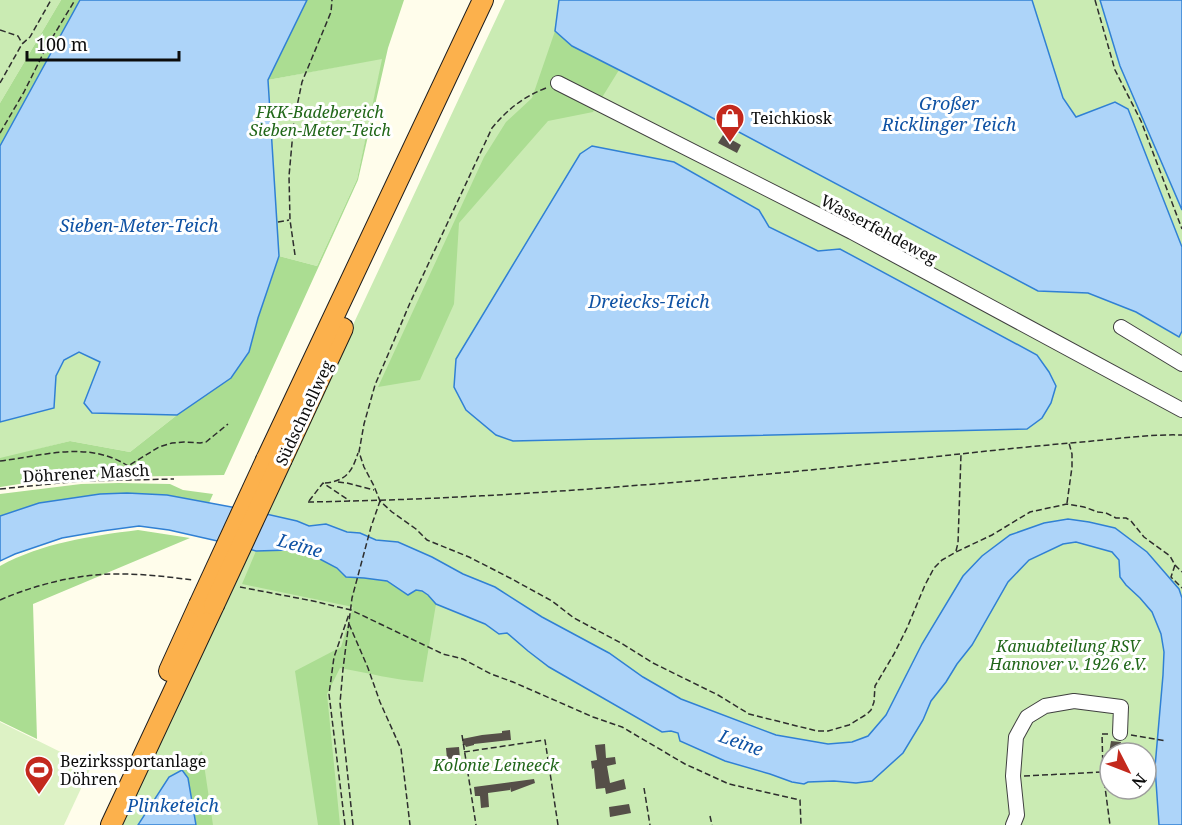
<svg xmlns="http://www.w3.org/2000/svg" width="1182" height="825" viewBox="0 0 1182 825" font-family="'Noto Serif',serif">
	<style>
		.green { fill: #caebb3; fill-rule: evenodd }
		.forest { fill: #abdd92 }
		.pitch { fill: #ddf2c5 }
		.water { fill: #add4f9; stroke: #3080d4; stroke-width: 1.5 }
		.building { fill: #554f48 }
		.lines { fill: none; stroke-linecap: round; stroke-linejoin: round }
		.minor-casing { stroke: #3f3f3f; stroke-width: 16 }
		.highway-casing { stroke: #1d1d1d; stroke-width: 22 }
		.path { stroke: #2e2e2e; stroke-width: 1.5; stroke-dasharray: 6 3; stroke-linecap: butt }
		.minor { stroke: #fff; stroke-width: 14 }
		.highway { stroke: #fcb14c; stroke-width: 20 }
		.highway-bridge-casing { stroke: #1d1d1d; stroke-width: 22; stroke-linecap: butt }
		.highway-bridge { stroke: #fcb14c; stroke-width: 20 }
		.labels { text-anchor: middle; stroke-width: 6; stroke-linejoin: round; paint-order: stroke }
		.park-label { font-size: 16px; font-style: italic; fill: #216719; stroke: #fff }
		.poi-label { font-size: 16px; fill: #0c0c0c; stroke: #fff; text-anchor: start }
		.street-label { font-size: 16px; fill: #0c0c0c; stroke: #fff }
		.water-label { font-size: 18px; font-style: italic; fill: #0f52a4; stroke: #fff }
	</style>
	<rect width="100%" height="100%" fill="#fffdeb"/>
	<g class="green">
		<polygon points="0,0 61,0 0,103"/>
		<path d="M505,0H559L555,31L619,70L688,105L1038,290L1088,293L1136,312L1178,337L1182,331V825H119ZM592,146L674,162L759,210L769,227L818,251L840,249L1051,403L1042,418L1027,429L496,435L466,410L454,387ZM1110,753H1146V789H1110Z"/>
		<polygon points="1032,0 1100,0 1120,66 1182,210 1182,247 1128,109 1115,102 1076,117 1063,98"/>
		<polygon points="383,58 357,179 317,266 279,256 268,80"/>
		<polygon points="80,352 100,362 94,379 92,413 177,415 130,452 70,441 0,459 0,422 54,408 56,376 64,360"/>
	</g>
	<g class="forest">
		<polygon points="61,0 80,0 0,146 0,103"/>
		<polygon points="307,0 404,0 388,48 358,180 224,475 58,478 0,487 0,458 70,441 130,452 177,415 231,378 249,352 258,318 279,256 317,266 357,179 382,59 268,80"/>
		<polygon points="555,31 572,46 619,70 593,112 548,121 459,223 454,304 420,380 378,387 484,157 506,122 532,98"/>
		<polygon points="119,483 170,484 183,490 213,494 209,503 167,495 100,494 39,503 0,516 0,494 81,484"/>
		<path d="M138,530L190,538L33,604L37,739L0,721V566C42,543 90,536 138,530Z"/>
		<path d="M290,550C312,557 330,559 346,577L364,578L387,581L408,595L416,590C425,592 430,596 436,604L423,682C395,680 368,673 340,668L327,694L340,825H318L295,671L341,647L353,607L242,584L256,551Z"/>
		<polygon points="202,751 213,825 196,825 188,778 182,770"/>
	</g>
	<polygon class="pitch" points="0,722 91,767 64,825 0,825"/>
	<g class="water">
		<polygon points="80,0 307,0 268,80 279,256 258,318 249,352 231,378 177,415 92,413 84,403 100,362 79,352 64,360 56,376 54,408 0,422 0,146"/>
		<polygon points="559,0 1032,0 1063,98 1076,117 1115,102 1128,109 1182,247 1182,331 1179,337 1136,312 1088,293 1038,291 688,105 572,46 555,31"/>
		<polygon points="1100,0 1182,0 1182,210 1120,66"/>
		<polygon points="592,146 674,162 759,210 769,227 818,251 840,249 1037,355 1049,372 1056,386 1051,403 1042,418 1027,429 513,441 496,435 466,410 454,387 456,359 580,154"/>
		<polygon points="127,493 167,495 253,511 297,521 309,526 326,524 347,532 360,533 376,540 398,542 432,557 463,574 495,587 542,617 609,653 643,677 681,699 776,735 828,744 852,742 868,736 886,715 922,644 963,576 982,556 1010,535 1044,523 1068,519 1089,522 1115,528 1147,552 1179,589 1182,598 1182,825 1159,825 1155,767 1163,675 1164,652 1161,634 1152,612 1140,598 1126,585 1120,577 1119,560 1112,552 1076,542 1063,544 1029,560 1008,582 972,645 957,664 946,682 931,701 923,720 903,753 872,781 856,783 834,781 808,782 804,784 792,782 770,774 725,761 680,741 678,733 671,731 662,732 549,667 528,651 507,633 499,634 485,624 436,604 428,595 422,591 416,590 408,595 387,581 364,578 346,577 337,568 316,557 290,550 256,551 235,545 169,530 139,526 102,531 62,538 15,554 0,561 0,516 39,503 100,494"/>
		<polygon points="182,770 188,778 196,825 138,825 169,777"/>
	</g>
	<g class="building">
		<polygon points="723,135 741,145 737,153 718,143"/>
		<polygon points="510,730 511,740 474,744 474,745 466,747 465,745 463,745 462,739 482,735 502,733 502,731"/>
		<polygon points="1111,741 1121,742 1119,753 1109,753"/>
		<polygon points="605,744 606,758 615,757 616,764 607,766 610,783 624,779 626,789 606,794 605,788 596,789 594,768 592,769 591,761 597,760 595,745"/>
		<polygon points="459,747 460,758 447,759 446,748"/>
		<polygon points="534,779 535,783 511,792 510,787 510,790 488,793 489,807 481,808 480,796 475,796 474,787"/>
		<polygon points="629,804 631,813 610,817 609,807"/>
	</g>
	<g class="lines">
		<g class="minor-casing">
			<g id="minor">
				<polyline points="558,83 852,232 1182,410"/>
				<polyline points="1121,327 1182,364"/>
				<polyline points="1013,825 1017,815 1013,776 1016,737 1027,717 1045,706 1074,701 1121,707 1120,733"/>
			</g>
		</g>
		<g class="highway-casing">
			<g id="highway">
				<polyline points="282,459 343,328"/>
				<polyline points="266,460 483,0"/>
				<polyline points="169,671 199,605"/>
				<polyline points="111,825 214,605"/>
			</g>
		</g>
		<g class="path">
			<polyline points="1095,0 1115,70 1141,121 1182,229"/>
			<polyline points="0,30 18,36 22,43"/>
			<polyline points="0,83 22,44 30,37 51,0"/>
			<path d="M546,88C523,97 508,109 492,128L410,303L375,385L364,424L359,452L364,467L374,486L380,501L392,512L416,529L427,540L469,557L510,578L552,601L574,618L621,643L653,663L718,695L749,714L817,731H828L849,725L867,714L871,710L874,702L875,686L894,654L907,628L925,585L934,568L942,560L956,552L992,535L1030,512L1067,504L1084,507L1098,512L1106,513L1116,518H1126L1131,521L1144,537L1170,556L1175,565L1182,572"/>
			<polyline points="0,133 24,92 46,48 75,0"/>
			<polyline points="278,222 289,220"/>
			<polyline points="295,255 290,220 289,176 294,121 302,82 331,12 332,0"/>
			<path d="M0,461C43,456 88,440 128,466C132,470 137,475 141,479"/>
			<polyline points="120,479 128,466 159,447 172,443 184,442 200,443 206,442 228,424"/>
			<polyline points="338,482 347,483 374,490"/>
			<path d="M325,483C346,481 352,472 358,453"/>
			<polyline points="0,489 80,481 174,479"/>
			<polyline points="309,501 323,483 350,501"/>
			<path d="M308,502C496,499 683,483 870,464C941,456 1011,448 1082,442C1115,439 1149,434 1182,435"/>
			<polyline points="1067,503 1072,467 1072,454 1069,443"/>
			<polyline points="956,551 958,543 961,454"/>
			<polyline points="1175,565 1171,577 1182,588"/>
			<polyline points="240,587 313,601 351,610 443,654 463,659 491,674 513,682 593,717 622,727 685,764 729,784 800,800 801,825"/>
			<path d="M0,600C30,587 63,578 95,575C127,572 162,576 193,580"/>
			<polyline points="349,624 368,668 380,702 401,749 410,825"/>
			<polyline points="1108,734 1102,734 1103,772 1110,825"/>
			<polyline points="462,735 476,825"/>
			<polyline points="1131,735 1166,741"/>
			<polyline points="464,752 545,740 558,825"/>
			<polyline points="1024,776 1103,772 1110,774"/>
			<polyline points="644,788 650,825"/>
			<polyline points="710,816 712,825"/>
			<polyline points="345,825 329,694 334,657 349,614"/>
			<polyline points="353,825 340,703 343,669 352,598 371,527 380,501"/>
		</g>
		<use href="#minor" class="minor"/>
		<use href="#highway" class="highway"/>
		<g class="highway-bridge-casing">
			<g id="highway-bridge">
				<polyline points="199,605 266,460"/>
				<polyline points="214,605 282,459"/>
			</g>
		</g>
		<use href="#highway-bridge" class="highway-bridge"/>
	</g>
	<defs>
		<g id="shop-pin" transform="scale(1.5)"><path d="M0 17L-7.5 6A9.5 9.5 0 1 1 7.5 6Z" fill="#c3291d" stroke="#fff"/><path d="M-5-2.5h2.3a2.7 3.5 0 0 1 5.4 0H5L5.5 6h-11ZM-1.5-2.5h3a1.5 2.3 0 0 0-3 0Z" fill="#fff"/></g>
		<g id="stadium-pin" transform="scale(1.5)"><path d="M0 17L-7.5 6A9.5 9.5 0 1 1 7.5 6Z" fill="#c3291d" stroke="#fff"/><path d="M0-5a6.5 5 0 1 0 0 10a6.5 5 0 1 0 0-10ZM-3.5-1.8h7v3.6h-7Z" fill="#fff"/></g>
	</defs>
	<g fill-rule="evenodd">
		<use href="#shop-pin" x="730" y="118"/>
		<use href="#stadium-pin" x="39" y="770"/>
	</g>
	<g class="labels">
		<g class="park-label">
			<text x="320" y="118">FKK-Badebereich<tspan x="320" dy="18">Sieben-Meter-Teich</tspan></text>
			<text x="1068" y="652">Kanuabteilung RSV<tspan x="1068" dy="18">Hannover v. 1926 e.V.</tspan></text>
			<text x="496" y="771">Kolonie Leineeck</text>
		</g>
		<g class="poi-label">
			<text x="751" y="124">Teichkiosk</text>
			<text x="60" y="767">Bezirkssportanlage<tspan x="60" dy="18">Döhren</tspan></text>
		</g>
		<g class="street-label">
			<text transform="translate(879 229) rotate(28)" y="6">Wasserfehdeweg</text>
			<text transform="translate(304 413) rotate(-65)" y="6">Südschnellweg</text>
			<text transform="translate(86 473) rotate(-3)" y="6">Döhrener Masch</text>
		</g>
		<g class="water-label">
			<text x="949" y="110">Großer<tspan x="949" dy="21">Ricklinger Teich</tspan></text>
			<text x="139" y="232">Sieben-Meter-Teich</text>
			<text x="649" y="308">Dreiecks-Teich</text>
			<text transform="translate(300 546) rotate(16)" y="6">Leine</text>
			<text transform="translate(741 743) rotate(20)" y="6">Leine</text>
			<text x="173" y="812">Plinketeich</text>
		</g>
	</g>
	<g transform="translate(1128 771) rotate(132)"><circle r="28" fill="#ffffff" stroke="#9e9e9e" stroke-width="1.5"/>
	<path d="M0-4.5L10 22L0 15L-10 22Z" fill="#c3291d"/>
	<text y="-9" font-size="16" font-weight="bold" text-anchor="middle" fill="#0c0c0c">N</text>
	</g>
	<path d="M27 51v9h152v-9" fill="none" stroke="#0c0c0c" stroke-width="3"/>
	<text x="36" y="51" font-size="18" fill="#0c0c0c" stroke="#ffffff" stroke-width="4.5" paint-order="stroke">100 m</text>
</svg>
